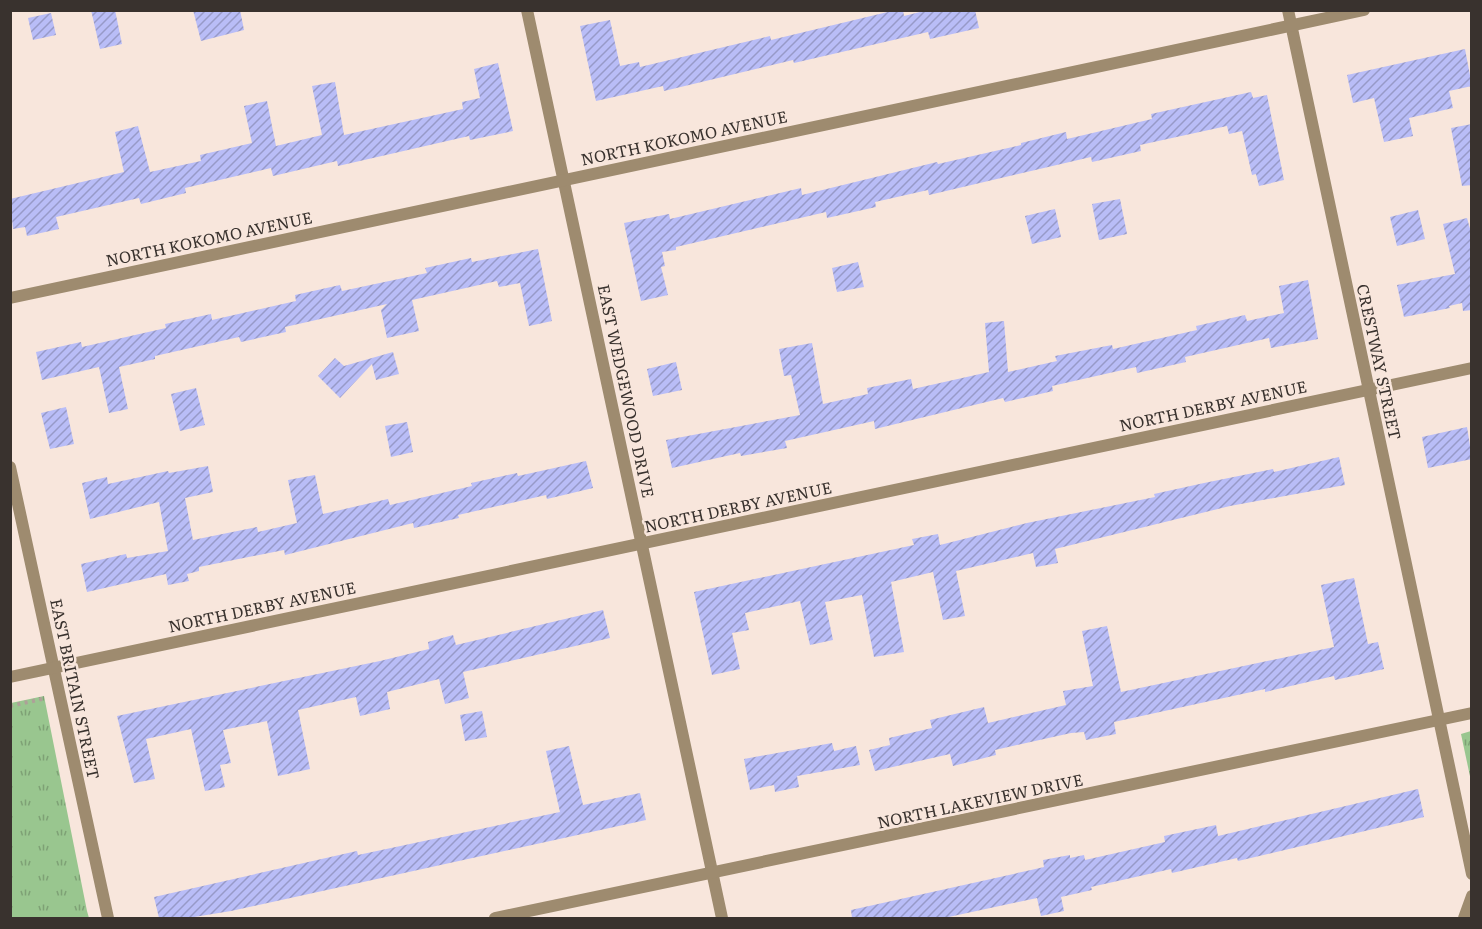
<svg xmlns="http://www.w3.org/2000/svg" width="1482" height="929" viewBox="0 0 1482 929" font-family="Literata,serif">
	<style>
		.park { fill: url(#park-tufts) }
		.building { fill: url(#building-hatch) }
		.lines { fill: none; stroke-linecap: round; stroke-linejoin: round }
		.path { stroke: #aea098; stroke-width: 4; stroke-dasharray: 3 4.5; stroke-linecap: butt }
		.street { stroke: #9e8b6f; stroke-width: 12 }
		.labels { text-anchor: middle; stroke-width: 5; stroke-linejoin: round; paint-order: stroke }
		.street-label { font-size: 16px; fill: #39322e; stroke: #f8e6dc }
	</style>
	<defs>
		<pattern id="park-tufts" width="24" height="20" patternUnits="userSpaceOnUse" patternTransform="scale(1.5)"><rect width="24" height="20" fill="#99c68f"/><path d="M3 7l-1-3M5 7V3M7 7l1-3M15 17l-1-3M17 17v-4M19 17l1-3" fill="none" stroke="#7ea175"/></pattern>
		<pattern id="building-hatch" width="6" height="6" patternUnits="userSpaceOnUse" patternTransform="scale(1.5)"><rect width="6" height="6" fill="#b9bdf7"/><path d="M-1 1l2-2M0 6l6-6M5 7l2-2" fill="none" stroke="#979ac8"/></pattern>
	</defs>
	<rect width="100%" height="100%" fill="#f8e6dc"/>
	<g class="park">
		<polygon points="44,696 87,911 89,918 11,918 11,703"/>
		<polygon points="1471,731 1472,731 1471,781 1461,734"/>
	</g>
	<g class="building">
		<polygon points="91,10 115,10 122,44 100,49"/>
		<polygon points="193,10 240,10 244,30 201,41"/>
		<polygon points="896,10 903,10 904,16 928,10 975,10 979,28 930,39 928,32 794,63 793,60 664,91 663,86 596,101 580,26 610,20 620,66 639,62 640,67 770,36 771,40"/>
		<polygon points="51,13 56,35 33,40 28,18"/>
		<polygon points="1465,49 1472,86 1449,91 1453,108 1409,118 1413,136 1384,142 1374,98 1353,103 1347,75"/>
		<polygon points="498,63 513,131 470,140 469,136 338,166 337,161 273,176 271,168 185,188 186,193 141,204 139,198 56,217 59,229 27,236 25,227 13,229 10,199 124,172 115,132 138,126 150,172 201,161 200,155 252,143 244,106 267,101 276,146 322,135 312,86 335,82 344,135 463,109 462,102 480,98 474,69"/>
		<polygon points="1251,92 1253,98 1267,95 1284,180 1259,186 1256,174 1252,175 1242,131 1229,134 1227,126 1140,145 1141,151 1092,162 1091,157 929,195 928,190 875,202 876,207 827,218 826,212 676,247 676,250 662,252 665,266 661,267 668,295 641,301 624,223 669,214 670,219 801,188 802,195 937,162 938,164 1021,145 1021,143 1066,132 1067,139 1152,119 1151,114"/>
		<polygon points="1472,124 1472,185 1462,186 1451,128"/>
		<polygon points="1120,199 1127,234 1099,240 1092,204"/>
		<polygon points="1055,209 1061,237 1032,244 1025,216"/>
		<polygon points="1418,210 1425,239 1397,246 1390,217"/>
		<polygon points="1467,218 1472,236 1472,310 1463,311 1462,303 1449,306 1450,308 1404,317 1397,285 1455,274 1443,224"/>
		<polygon points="538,249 552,321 529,326 520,283 499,287 497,281 412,300 419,331 387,338 381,310 387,304 285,327 286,332 241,342 239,337 155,356 155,359 119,367 128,409 109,413 99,367 42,380 36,352 81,342 82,347 166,328 165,324 211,314 212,320 296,301 295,295 340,285 342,291 427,273 425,268 471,258 472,262"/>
		<polygon points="858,262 864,287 837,292 832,268"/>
		<polygon points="1308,280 1318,339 1271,348 1269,338 1185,357 1186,362 1137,373 1136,367 1052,386 1053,391 1005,402 1003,398 875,429 874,421 785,441 787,448 741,456 740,453 672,468 666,440 800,415 791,375 784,376 779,349 812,343 823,404 868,394 867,388 911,379 913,389 989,372 985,323 1004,321 1008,372 1057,361 1055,356 1112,345 1113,349 1197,330 1196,326 1245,315 1247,321 1284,313 1279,286"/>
		<polygon points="393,352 399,374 376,380 372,364 340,398 318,376 335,358 344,366"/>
		<polygon points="676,362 682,390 653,396 647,369"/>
		<polygon points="196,388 205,425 180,431 171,394"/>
		<polygon points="66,407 74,444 50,449 41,413"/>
		<polygon points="407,422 413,452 391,457 385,426"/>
		<polygon points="1467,427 1472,459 1428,468 1422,437"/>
		<polygon points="1339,457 1345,485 1230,506 1055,549 1058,563 1036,567 1033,553 956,571 965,616 943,620 933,572 891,582 904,652 874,657 862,595 825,602 833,640 810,645 800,601 745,613 749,630 732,633 740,669 712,675 694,592 914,545 912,539 938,534 940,545 1027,523 1155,497 1154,494 1204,483 1273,469 1274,472"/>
		<polygon points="586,461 593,488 547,499 546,495 458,515 459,518 414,528 413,523 285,555 284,550 199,567 199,571 187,574 189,581 168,585 166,574 87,592 81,564 126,554 127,558 168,551 159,502 90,519 82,483 107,477 108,484 168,471 169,473 208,466 213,492 185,498 193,540 257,527 258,532 297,523 288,480 315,475 323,514 388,499 390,505 472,486 471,483 517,473 518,476"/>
		<polygon points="1354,578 1368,644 1378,642 1384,669 1335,680 1334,676 1265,692 1265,689 1114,722 1116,734 1086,740 1084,732 1071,733 995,750 996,755 953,766 950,754 875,771 869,750 890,745 889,738 932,728 930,720 984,707 988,723 1066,705 1063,691 1093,686 1082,631 1107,626 1121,692 1334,647 1321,585"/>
		<polygon points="603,610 610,638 463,672 469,698 445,704 439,679 387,692 390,709 360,716 356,697 298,710 310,769 278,776 267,721 223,730 231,763 220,765 225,787 205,791 191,729 146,739 155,779 134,783 117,716 380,661 429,649 428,642 453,635 456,645"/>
		<polygon points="482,711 487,737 465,741 460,715"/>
		<polygon points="832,743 834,751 856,746 860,765 797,776 799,787 775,792 774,785 750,790 744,759"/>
		<polygon points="569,746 583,805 640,793 646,820 231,911 188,918 159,918 154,897 357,851 358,855 560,812 546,751"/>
		<polygon points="1418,789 1424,817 1238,861 1237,858 1172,873 1171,869 1091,887 1092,890 1061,897 1064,911 1041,916 1037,898 944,918 852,918 851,910 1031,870 1044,867 1043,860 1070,855 1070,858 1084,855 1085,860 1165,842 1164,836 1216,825 1218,836"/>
	</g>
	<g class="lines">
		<polyline class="path" points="10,706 42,699"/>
		<g class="street">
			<polyline points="527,10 722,918"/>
			<polyline points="1288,10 1472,874"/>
			<polyline points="10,298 1364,10"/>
			<polyline points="10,467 108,918"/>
			<polyline points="10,677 1472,368"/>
			<polyline points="495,918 1472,713"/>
			<polyline points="1464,918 1472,896"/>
		</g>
	</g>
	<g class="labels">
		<g class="street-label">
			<text transform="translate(684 138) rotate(-12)" y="6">NORTH KOKOMO AVENUE</text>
			<text transform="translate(209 239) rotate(-12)" y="6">NORTH KOKOMO AVENUE</text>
			<text transform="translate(1379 362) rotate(78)" y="6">CRESTWAY STREET</text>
			<text transform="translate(626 391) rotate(78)" y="6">EAST WEDGEWOOD DRIVE</text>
			<text transform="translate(1213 406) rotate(-12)" y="6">NORTH DERBY AVENUE</text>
			<text transform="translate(738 507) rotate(-12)" y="6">NORTH DERBY AVENUE</text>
			<text transform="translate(262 607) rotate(-12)" y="6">NORTH DERBY AVENUE</text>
			<text transform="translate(75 689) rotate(78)" y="6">EAST BRITAIN STREET</text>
			<text transform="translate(980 801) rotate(-12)" y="6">NORTH LAKEVIEW DRIVE</text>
		</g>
	</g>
	<rect width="1482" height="929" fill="none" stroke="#39322e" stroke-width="24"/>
</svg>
